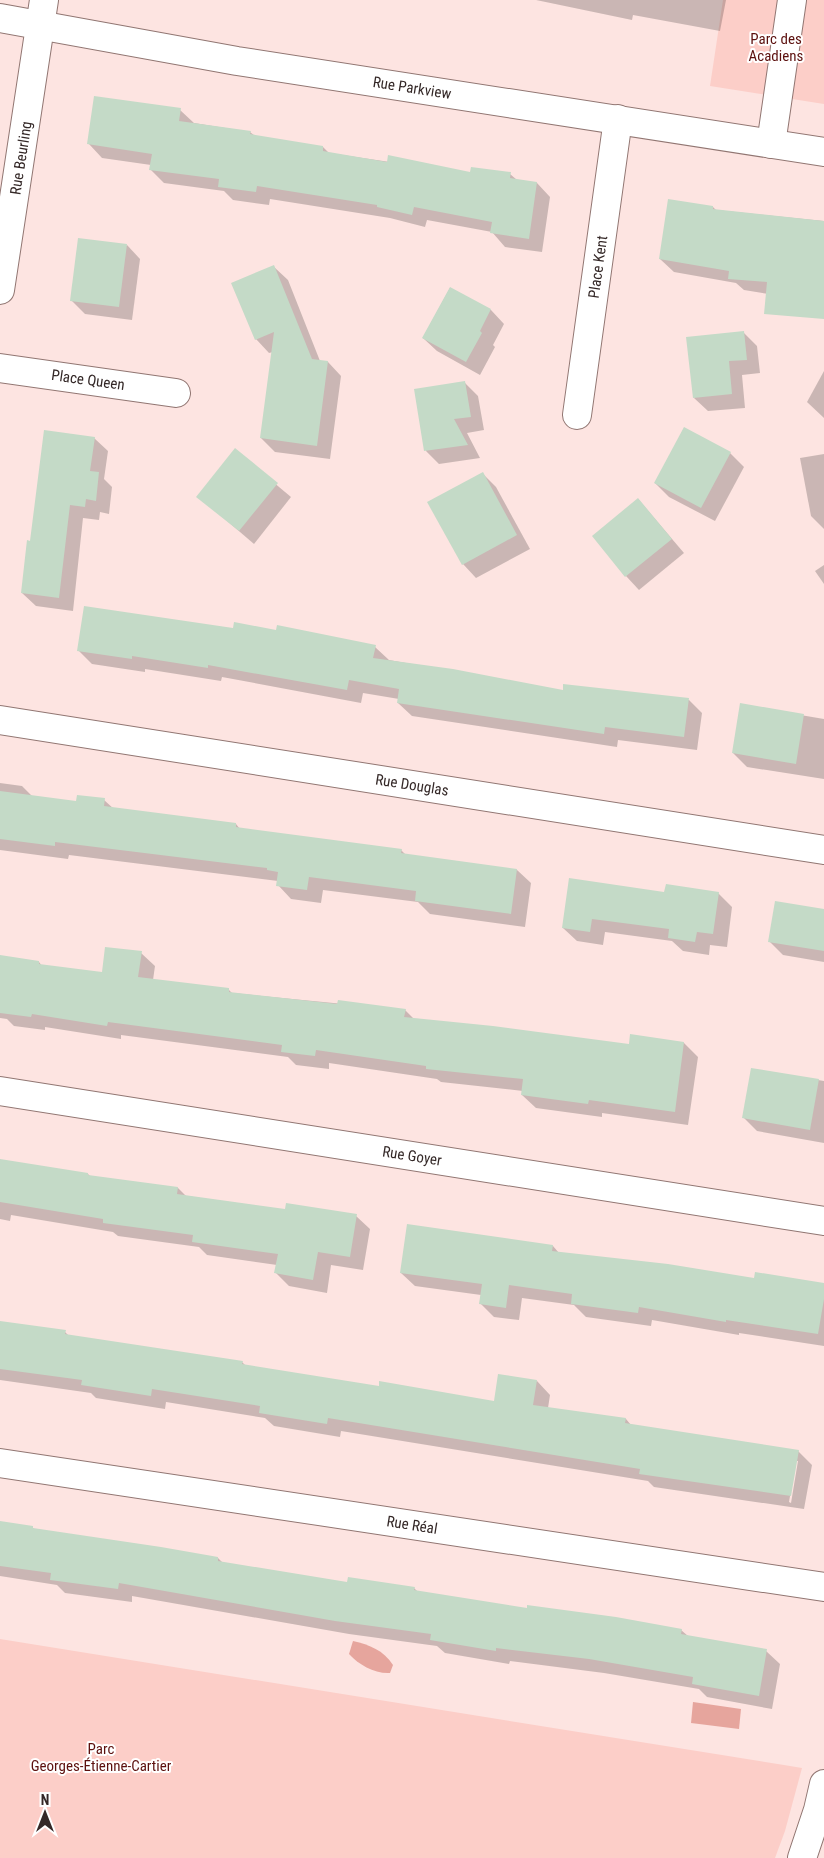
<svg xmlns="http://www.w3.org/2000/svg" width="824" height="1858" viewBox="0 0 824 1858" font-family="'Roboto Condensed',sans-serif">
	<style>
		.green { fill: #fccec8 }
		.water { fill: #e6a59d }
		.shadow { fill: #0003; fill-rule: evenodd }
		.building { fill: #c4dac7 }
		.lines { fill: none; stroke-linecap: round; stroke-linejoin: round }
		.minor-casing { stroke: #917672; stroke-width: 30 }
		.minor { stroke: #fff; stroke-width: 28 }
		.labels { text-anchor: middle; stroke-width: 4; stroke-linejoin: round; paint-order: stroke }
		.park-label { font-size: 15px; fill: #5c100e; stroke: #fff }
		.street-label { font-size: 15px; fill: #342827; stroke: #fff }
	</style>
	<rect width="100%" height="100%" fill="#fde4e1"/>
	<g class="green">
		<polygon points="723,0 824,0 824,104 710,86"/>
		<polygon points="0,1639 784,1765 802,1768 785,1831 775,1858 0,1858"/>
	</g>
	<g class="water">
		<path d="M353,1641C370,1645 383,1650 393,1665L390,1673C375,1674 359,1665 349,1654Z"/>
		<polygon points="693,1702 741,1709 739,1729 691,1723"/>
	</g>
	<g class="shadow">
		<polygon points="536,0 726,0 720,31 633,15 632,20"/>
		<polygon points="180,110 194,123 250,132 255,136 323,147 329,153 471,174 510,174 517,180 537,183 550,197 542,252 505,247 492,232 427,220 425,227 390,218 270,199 269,205 233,200 224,191 164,183 151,170 151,165 102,158 89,144"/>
		<polygon points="713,207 716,210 824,221 824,303 744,290 736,283 674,272 660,259"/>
		<polygon points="127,245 140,259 132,320 85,314 71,300"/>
		<polygon points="274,267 288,280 320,361 328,362 341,376 330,459 275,452 261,438 273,352 269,353 256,339"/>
		<polygon points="450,288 491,310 504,324 493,345 495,347 480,375 437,351 423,338"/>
		<polygon points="743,332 757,346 760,373 742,375 745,408 708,411 694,398"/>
		<polygon points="824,371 824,418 807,402"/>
		<polygon points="465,383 478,396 484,430 467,433 480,458 439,464 426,451 416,390"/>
		<polygon points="94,438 108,451 104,479 112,487 109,514 100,512 99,520 83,518 73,611 36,606 22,593"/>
		<polygon points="235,450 291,497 254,544 198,496"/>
		<polygon points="730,453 744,467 715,521 669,497 655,483"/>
		<polygon points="824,454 824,529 811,516 800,458"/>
		<polygon points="483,474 496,487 530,549 476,578 463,564"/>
		<polygon points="638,499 684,553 639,590 626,576"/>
		<polygon points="824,565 824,584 815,571"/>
		<polygon points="234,629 375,647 389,660 564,691 689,700 702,713 697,750 618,740 617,747 412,716 398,703 399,699 363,693 361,703 222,677 221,681 145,669 145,672 92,664 79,651"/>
		<polygon points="741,705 824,719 824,779 747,767 733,753"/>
		<polygon points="0,783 22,786 33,797 77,802 104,800 114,809 236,824 240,829 401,850 406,855 517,870 531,883 525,927 430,914 418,902 323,890 321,903 291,899 278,885 278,881 69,855 68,859 0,850"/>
		<polygon points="666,893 718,893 732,907 727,947 710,945 709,955 683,951 672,941 605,932 603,945 577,941 563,928"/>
		<polygon points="824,911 824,962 783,955 770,942"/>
		<polygon points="141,953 155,966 153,980 229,990 232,993 405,1010 414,1019 630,1045 631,1036 684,1043 698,1057 688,1125 602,1113 602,1117 536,1108 522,1095 523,1091 441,1082 437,1079 329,1063 329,1069 296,1065 288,1057 121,1035 121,1039 45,1027 45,1030 14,1026 7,1019 0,1018 0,957 39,962 42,966 103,974"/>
		<polygon points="752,1069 824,1081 824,1143 757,1131 744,1118"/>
		<polygon points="0,1160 88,1174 90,1176 178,1188 186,1196 286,1210 356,1216 370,1229 363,1270 331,1265 327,1293 289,1286 276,1273 277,1265 207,1255 199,1247 118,1236 113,1232 11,1215 10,1221 0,1219"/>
		<polygon points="553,1246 559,1253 755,1280 824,1284 824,1346 739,1333 739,1335 652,1320 651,1326 586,1317 574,1305 522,1298 519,1320 494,1317 480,1303 481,1295 415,1286 401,1273"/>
		<path d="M0,1322L65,1332L69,1336L242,1362L246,1366L380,1387L495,1402L537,1381L550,1395L548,1408L626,1419L631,1425L798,1451L812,1465L804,1509L654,1487L648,1481L341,1431L340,1437L274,1426L265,1418L166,1402L165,1409L96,1398L91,1393L0,1380ZM796,1461H798L791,1503L789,1502Z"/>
		<polygon points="0,1522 32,1527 35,1530 218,1558 223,1563 348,1584 414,1588 418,1592 528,1610 681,1630 688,1636 766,1651 780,1664 772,1709 707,1697 699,1689 604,1673 510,1661 509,1664 445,1653 437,1646 349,1634 132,1596 132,1602 65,1593 57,1585 0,1576"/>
	</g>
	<g class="building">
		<polygon points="94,96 181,108 179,121 251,131 250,134 323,146 323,151 387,162 388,155 470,172 471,167 511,172 510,178 537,182 529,239 490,233 492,222 414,207 412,215 377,207 377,205 257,186 256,192 218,187 219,179 149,170 152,154 87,144"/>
		<polygon points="668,199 713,206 713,209 824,221 824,319 764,314 767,282 728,279 729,271 659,259"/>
		<polygon points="78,238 127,244 119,307 70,301"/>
		<polygon points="274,265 312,359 328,361 317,446 260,438 274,332 255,340 231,283"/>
		<polygon points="450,287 491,309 480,331 482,333 466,362 422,338"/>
		<polygon points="744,331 747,360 729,361 732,394 693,398 686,337"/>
		<polygon points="465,381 471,417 454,419 468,445 424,451 414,389"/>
		<polygon points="684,427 731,452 701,508 654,483"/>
		<polygon points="44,430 95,437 90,471 99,472 96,501 86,499 85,507 70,505 59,598 21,593 27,540 30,541"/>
		<polygon points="235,448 278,483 239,531 196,497"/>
		<polygon points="483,472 517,535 462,565 427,502"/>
		<polygon points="638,498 672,539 625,577 592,536"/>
		<polygon points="84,606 233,628 234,622 276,630 277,625 376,645 373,658 453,669 563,690 563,684 689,698 684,737 605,727 604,734 397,703 399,689 349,680 347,690 208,665 208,668 132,656 132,659 77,651"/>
		<polygon points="740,703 804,714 796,764 732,753"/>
		<polygon points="0,791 76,801 77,795 105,798 104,806 236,823 236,827 402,849 401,853 517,869 511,914 415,901 416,891 309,877 307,890 276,886 278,872 267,870 267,868 55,842 55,846 0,839"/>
		<polygon points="569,878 664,892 666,884 719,892 713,934 697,932 695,942 668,938 669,929 592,919 590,932 562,928"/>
		<polygon points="775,901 824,909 824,951 768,942"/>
		<polygon points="105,947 142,951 138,977 229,988 229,992 337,1004 338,1000 406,1009 404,1017 493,1026 629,1044 630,1034 684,1042 675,1112 589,1100 588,1104 521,1095 523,1079 426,1069 426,1066 316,1050 315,1056 281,1052 282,1045 108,1022 107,1026 32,1014 31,1017 0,1013 0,955 39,961 39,964 102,972"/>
		<polygon points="751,1068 819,1079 810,1130 742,1118"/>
		<polygon points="0,1159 88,1173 88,1175 178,1187 177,1194 285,1209 286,1203 357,1214 350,1257 318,1252 313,1280 274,1273 278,1254 192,1242 193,1235 103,1223 103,1219 0,1202"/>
		<polygon points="407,1224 553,1245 552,1251 668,1264 754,1278 755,1272 824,1283 824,1299 818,1334 726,1320 726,1322 639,1307 638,1313 571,1304 572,1294 509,1285 506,1308 479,1304 482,1284 400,1273"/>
		<polygon points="0,1321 66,1330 65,1334 243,1361 242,1364 379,1386 379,1381 494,1401 498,1374 537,1380 533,1405 626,1418 625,1423 799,1450 791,1496 639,1474 640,1469 328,1418 327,1424 259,1413 260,1406 152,1389 151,1396 81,1385 82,1380 0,1369"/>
		<polygon points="0,1521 33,1526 33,1528 161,1547 218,1557 218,1561 347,1582 348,1577 415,1587 414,1590 527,1608 527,1605 616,1617 682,1629 681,1634 767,1649 759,1696 692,1684 693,1677 589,1659 496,1648 496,1651 430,1640 431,1634 335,1621 119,1583 118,1589 50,1580 51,1573 0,1566"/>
	</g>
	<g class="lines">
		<g class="minor-casing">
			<g id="minor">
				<polyline points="0,18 237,61 824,152"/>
				<polyline points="771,144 792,0"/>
				<polyline points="0,290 44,0"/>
				<polyline points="0,368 176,393"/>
				<polyline points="577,415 618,119"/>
				<polyline points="0,720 824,850"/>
				<polyline points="0,1091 824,1221"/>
				<polyline points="0,1463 824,1587"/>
				<polyline points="802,1858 818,1810 824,1784"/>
			</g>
		</g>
		<use href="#minor" class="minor"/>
	</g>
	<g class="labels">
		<g class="park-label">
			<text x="776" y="44">Parc des<tspan x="776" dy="17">Acadiens</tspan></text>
			<text x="101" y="1754">Parc<tspan x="101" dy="17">Georges-Étienne-Cartier</tspan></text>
		</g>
		<g class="street-label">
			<text transform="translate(412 88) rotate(9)" y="5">Rue Parkview</text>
			<text transform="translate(21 158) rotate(-81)" y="5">Rue Beurling</text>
			<text transform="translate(598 267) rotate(-82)" y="5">Place Kent</text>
			<text transform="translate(88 380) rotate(8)" y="5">Place Queen</text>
			<text transform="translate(412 785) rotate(9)" y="5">Rue Douglas</text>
			<text transform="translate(412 1156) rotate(9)" y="5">Rue Goyer</text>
			<text transform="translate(412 1525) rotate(9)" y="5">Rue Réal</text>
		</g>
	</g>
	<g transform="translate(45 1813)" stroke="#ffffff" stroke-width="4" paint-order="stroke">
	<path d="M0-4L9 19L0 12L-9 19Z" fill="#342827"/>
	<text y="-8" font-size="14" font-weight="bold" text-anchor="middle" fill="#342827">N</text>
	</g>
</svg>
